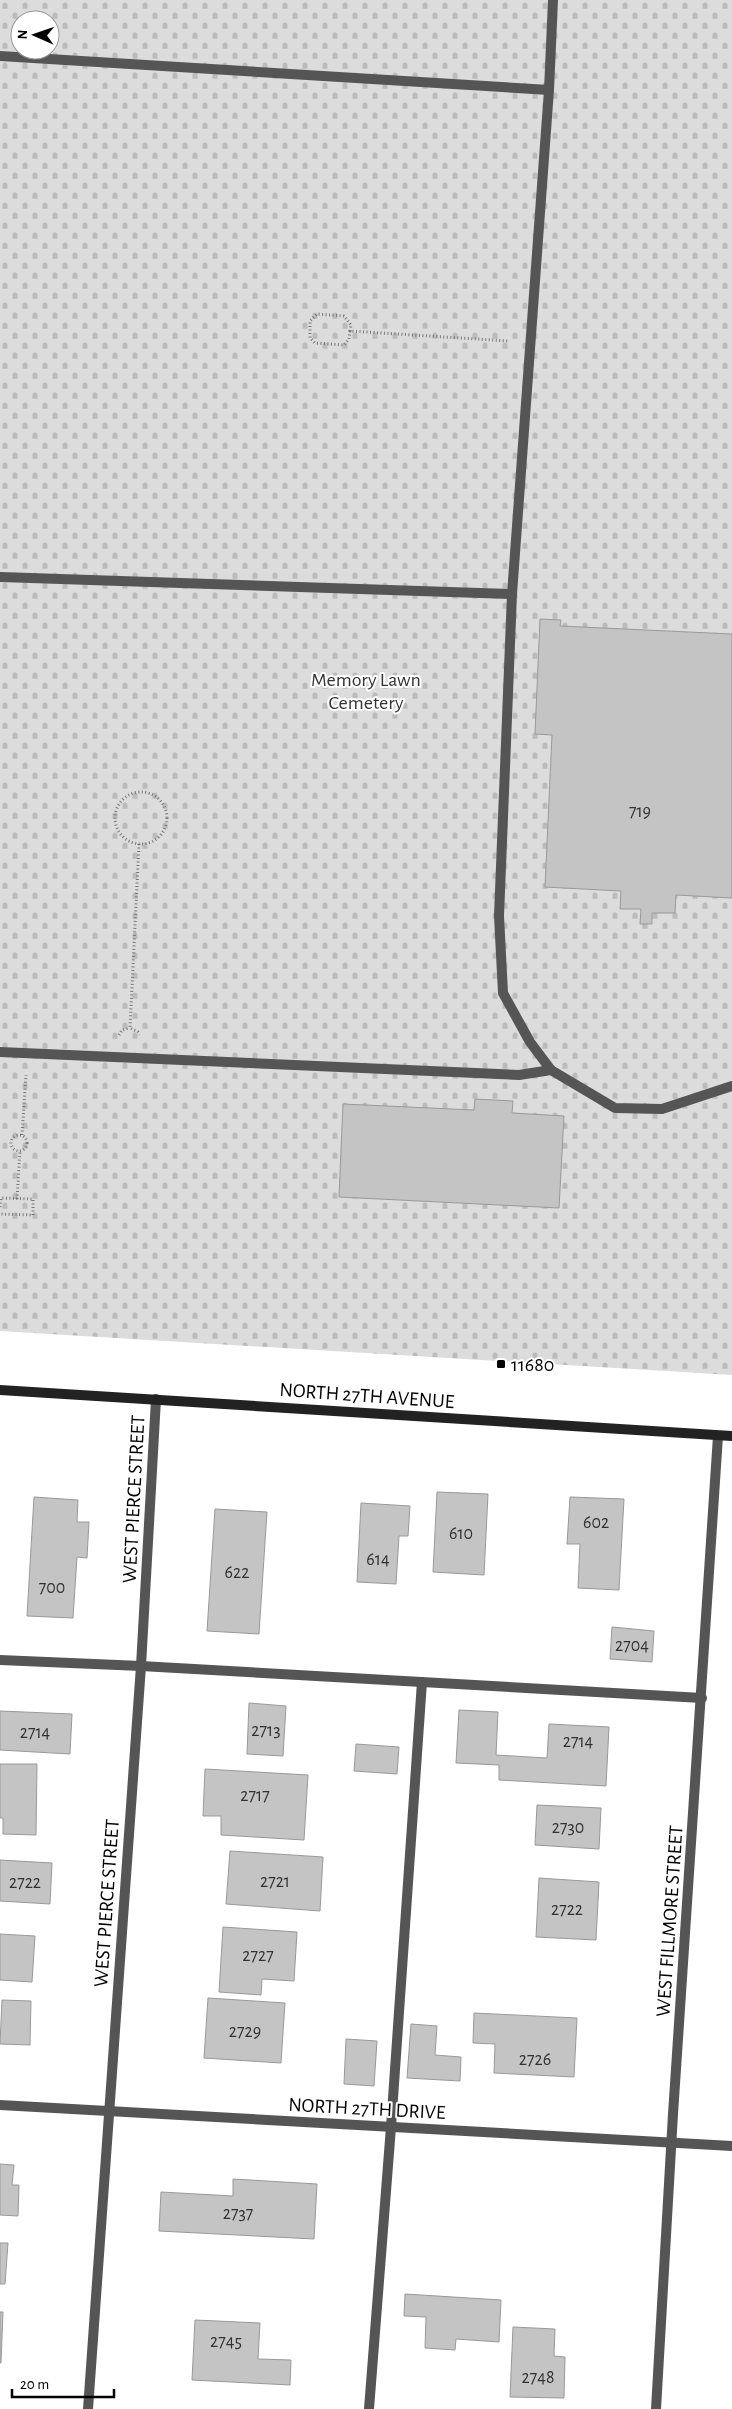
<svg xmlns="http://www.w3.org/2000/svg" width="732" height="2409" viewBox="0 0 732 2409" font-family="'Alegreya Sans',sans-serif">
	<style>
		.cemetery { fill: url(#cemetery-stones); fill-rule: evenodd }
		.building { fill: #c4c4c4; stroke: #999 }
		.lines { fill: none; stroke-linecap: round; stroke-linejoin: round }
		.path { stroke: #777; stroke-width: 3; stroke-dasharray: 1 2.5; stroke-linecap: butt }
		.service { stroke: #555; stroke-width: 10 }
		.minor { stroke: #555; stroke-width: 10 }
		.secondary { stroke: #222; stroke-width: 10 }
		.poi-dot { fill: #000; stroke: #fff; stroke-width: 2 }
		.labels { text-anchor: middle; stroke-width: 4; stroke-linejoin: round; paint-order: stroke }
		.number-label { font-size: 18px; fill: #313131 }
		.park-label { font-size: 20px; fill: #333; stroke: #fff }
		.poi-label { font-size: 20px; fill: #000; stroke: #fff; text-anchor: start }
		.street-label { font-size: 20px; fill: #000; stroke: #fff }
	</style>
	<defs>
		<pattern id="cemetery-stones" width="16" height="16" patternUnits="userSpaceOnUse" patternTransform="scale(1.25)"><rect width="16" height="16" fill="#dcdcdc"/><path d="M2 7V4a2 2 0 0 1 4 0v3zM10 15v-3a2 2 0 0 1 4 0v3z" fill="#bbb"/></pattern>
	</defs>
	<rect width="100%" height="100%" fill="#fff"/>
	<path class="cemetery" d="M0,0H732V1375L0,1331ZM20,20H50V50H20Z"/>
	<g class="building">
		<polygon points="540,619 561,620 560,626 732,634 732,898 676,895 675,913 652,913 652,924 640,924 641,909 620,909 621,891 545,887 552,735 535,734"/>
		<polygon points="475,1099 513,1101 512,1113 564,1116 559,1208 339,1197 343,1104 474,1110"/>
		<polygon points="437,1492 488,1494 484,1575 433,1572"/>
		<polygon points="34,1497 78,1500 77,1522 89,1522 87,1558 77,1557 73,1618 27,1616"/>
		<polygon points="570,1497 624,1499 619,1590 578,1588 580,1544 567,1544"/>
		<polygon points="361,1503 410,1506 408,1536 399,1536 396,1584 357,1582"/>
		<polygon points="215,1509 267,1512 259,1634 207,1631"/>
		<polygon points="612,1627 654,1631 652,1662 610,1659"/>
		<polygon points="249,1703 286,1706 283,1756 247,1754"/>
		<polygon points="459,1710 498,1712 496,1755 547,1758 549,1724 609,1727 606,1786 499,1780 499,1765 456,1763"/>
		<polygon points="0,1711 72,1714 70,1754 0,1750"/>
		<polygon points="356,1744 399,1747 397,1774 354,1771"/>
		<polygon points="0,1764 37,1764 36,1835 3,1834 3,1818 0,1818"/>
		<polygon points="205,1769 308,1775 304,1840 221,1835 221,1816 203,1816"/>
		<polygon points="537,1805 601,1808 599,1849 535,1845"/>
		<polygon points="230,1851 323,1857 320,1911 226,1904"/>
		<polygon points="0,1860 52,1863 50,1904 0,1901"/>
		<polygon points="539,1878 599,1882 596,1940 536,1937"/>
		<polygon points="223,1927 297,1932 294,1981 262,1979 261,1995 219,1992"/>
		<polygon points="0,1934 35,1936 32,1982 0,1980"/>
		<polygon points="208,1998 285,2003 281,2063 204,2058"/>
		<polygon points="2,2000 31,2001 30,2045 0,2044"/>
		<polygon points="474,2013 577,2018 574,2077 494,2073 495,2044 473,2043"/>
		<polygon points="411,2024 437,2026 435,2055 461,2057 460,2081 407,2078"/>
		<polygon points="346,2039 377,2041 374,2086 344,2084"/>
		<polygon points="0,2164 14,2165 12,2185 19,2185 18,2216 0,2215"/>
		<polygon points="233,2179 317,2184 314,2239 159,2231 161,2192 233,2196"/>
		<polygon points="0,2243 8,2243 5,2284 0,2284"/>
		<polygon points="405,2294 501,2300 499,2342 456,2339 455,2350 425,2348 426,2317 404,2316"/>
		<polygon points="0,2312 3,2312 1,2363 0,2363"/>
		<polygon points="195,2320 260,2323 258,2359 291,2360 290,2385 192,2380"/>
		<polygon points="513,2327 555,2329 554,2356 565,2357 564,2398 510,2397"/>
	</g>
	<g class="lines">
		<g class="path">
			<polyline points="350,331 349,339 344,345 315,343 310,338 310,321 317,314 344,316 351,325 350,331 508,341"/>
			<circle cx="141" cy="818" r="26"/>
			<polyline points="139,844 130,1028 138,1032 139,1035"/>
			<polyline points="119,1035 122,1030 130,1028"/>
			<circle cx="19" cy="1143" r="8"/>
			<polyline points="22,1135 26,1075"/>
			<polyline points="17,1199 20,1151"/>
			<polyline points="0,1207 1,1198 33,1199 33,1215 0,1214"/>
		</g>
		<g class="service">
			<polyline points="553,0 549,90 512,594 499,916 503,993 530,1042 551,1070 615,1108 662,1109 732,1086"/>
			<polyline points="0,56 549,90"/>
			<polyline points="0,577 512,594"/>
			<polyline points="0,1052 519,1075 551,1070"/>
			<polyline points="0,1660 141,1666 702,1698"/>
			<polyline points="369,2409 391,2127 422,1682"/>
		</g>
		<g class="minor">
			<polyline points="0,2105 732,2146"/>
			<polyline points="88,2409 141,1666 156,1399"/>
			<polyline points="656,2409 673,2114 718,1436"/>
		</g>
		<polyline class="secondary" points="0,1390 732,1436"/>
	</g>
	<rect class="poi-dot" x="496" y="1359" width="10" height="10" rx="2.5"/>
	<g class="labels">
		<g class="number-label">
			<text x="640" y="817">719</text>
			<text x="596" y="1528">602</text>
			<text x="461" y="1539">610</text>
			<text x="378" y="1565">614</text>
			<text x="237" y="1578">622</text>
			<text x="52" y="1593">700</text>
			<text x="632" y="1651">2704</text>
			<text x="266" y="1736">2713</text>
			<text x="35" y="1738">2714</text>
			<text x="578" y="1747">2714</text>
			<text x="255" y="1801">2717</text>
			<text x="568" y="1833">2730</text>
			<text x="275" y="1887">2721</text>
			<text x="25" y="1888">2722</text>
			<text x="567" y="1915">2722</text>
			<text x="258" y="1961">2727</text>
			<text x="245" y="2037">2729</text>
			<text x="535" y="2065">2726</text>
			<text x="238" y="2219">2737</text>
			<text x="226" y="2347">2745</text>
			<text x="538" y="2383">2748</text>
		</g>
		<g class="park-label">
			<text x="366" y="686">Memory Lawn<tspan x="366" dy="23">Cemetery</tspan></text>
		</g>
		<g class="poi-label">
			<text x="511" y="1371">11680</text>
		</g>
		<g class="street-label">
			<text transform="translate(367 1395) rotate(4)" y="7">NORTH 27TH AVENUE</text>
			<text transform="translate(133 1499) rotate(-87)" y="7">WEST PIERCE STREET</text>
			<text transform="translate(106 1903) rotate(-86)" y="7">WEST PIERCE STREET</text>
			<text transform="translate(669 1921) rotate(-86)" y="7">WEST FILLMORE STREET</text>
			<text transform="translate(367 2108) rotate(3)" y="7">NORTH 27TH DRIVE</text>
		</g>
	</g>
	<g transform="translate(35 35) rotate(272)"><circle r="24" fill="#ffffff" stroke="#999999"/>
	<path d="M0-4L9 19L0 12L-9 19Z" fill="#000000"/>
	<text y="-8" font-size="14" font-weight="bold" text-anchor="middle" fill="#000000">N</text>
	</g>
	<path d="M12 2389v8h102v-8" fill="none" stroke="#000000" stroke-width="2.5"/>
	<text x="20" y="2389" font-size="15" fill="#000000" stroke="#ffffff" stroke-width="4" paint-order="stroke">20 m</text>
</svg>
